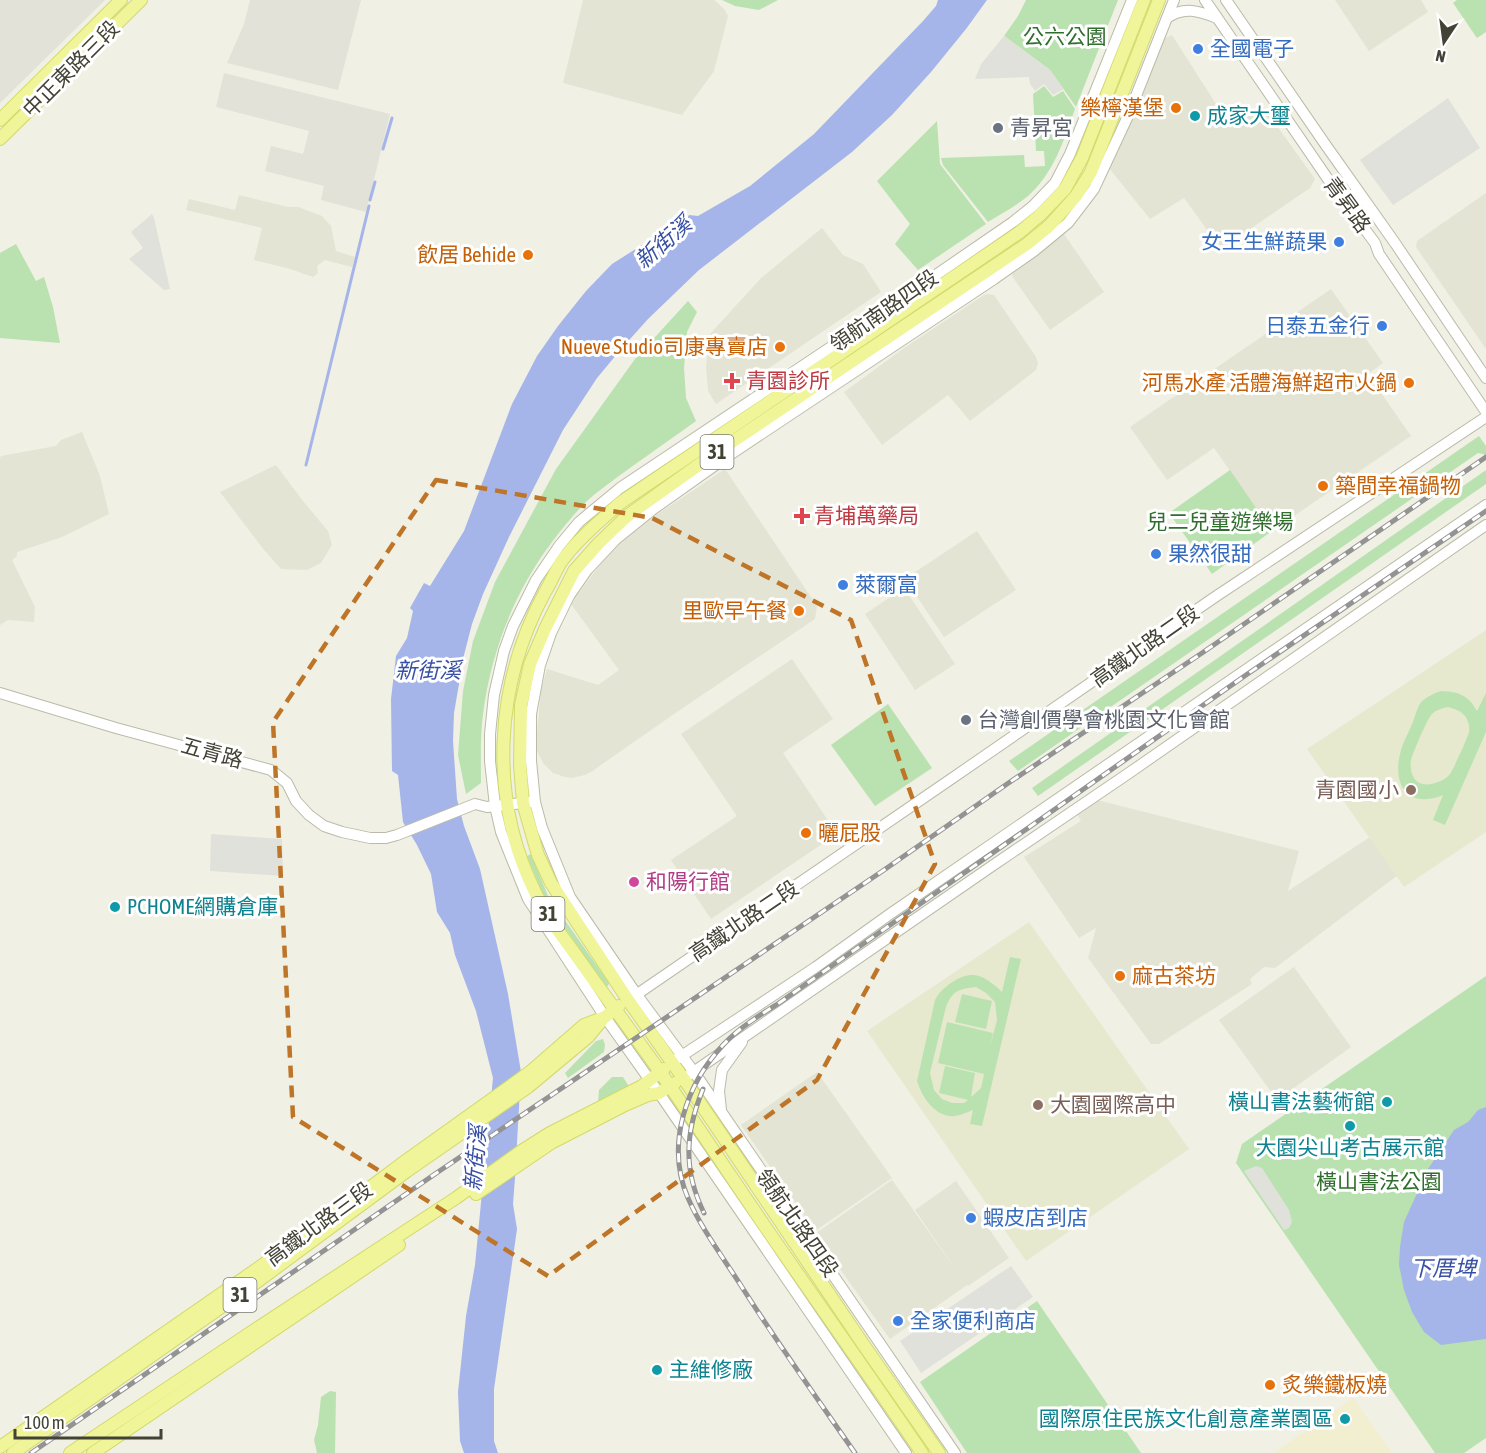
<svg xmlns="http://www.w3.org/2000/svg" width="1486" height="1453" viewBox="0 0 1486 1453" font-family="'Asap Condensed','Noto Sans TC',sans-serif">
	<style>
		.residential { fill: #e3e4d3 }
		.commercial { fill: #f1efd0 }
		.industrial { fill: #e3e2d9 }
		.education { fill: #e7e9cf }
		.green { fill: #bae2b0; fill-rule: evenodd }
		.parking { fill: #e1e1dc }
		.water { fill: #a5b5e9 }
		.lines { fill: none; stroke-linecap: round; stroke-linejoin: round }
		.stream { stroke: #a5b5e9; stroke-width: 3 }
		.minor-casing { stroke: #bbbba8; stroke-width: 12 }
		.major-casing { stroke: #d3d96a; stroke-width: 14 }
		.minor { stroke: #fff; stroke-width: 10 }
		.major { stroke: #eff598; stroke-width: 12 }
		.rail-casing { stroke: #939393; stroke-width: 5 }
		.rail { stroke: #fff; stroke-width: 3; stroke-dasharray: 9; stroke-linecap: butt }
		.marked { fill: none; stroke: #be7528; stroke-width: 4.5; stroke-dasharray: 12 8; stroke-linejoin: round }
		.shop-dot { fill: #3f7fe0; stroke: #fff; stroke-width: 2 }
		.food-dot { fill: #e8710a; stroke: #fff; stroke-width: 2 }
		.culture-dot { fill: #0f9aa8; stroke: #fff; stroke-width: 2 }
		.worship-dot { fill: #6b7280; stroke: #fff; stroke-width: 2 }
		.health-dot { fill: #e0444e; stroke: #fff; stroke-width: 2 }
		.education-dot { fill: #8d6e63; stroke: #fff; stroke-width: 2 }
		.hotel-dot { fill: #d1479c; stroke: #fff; stroke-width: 2 }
		.labels { text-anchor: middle; stroke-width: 6; stroke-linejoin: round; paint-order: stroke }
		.shield { fill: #fff; stroke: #7b7b72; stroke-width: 1.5 }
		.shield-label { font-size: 20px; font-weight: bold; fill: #424235 }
		.park-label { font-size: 21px; fill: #2f6e2d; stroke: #fff }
		.shop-label { font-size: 21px; fill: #366cbe; stroke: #fff; text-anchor: start }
		.street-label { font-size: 21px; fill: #424235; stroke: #fff }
		.food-label { font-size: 21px; fill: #c56008; stroke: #fff; text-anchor: end }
		.culture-label { font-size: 21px; fill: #0d838f; stroke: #fff; text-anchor: start }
		.worship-label { font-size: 21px; fill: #5b616d; stroke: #fff; text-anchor: start }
		.health-label { font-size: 21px; fill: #be3a42; stroke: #fff; text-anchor: start }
		.education-label { font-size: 21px; fill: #785e54; stroke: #fff; text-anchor: end }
		.hotel-label { font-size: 21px; fill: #b23c85; stroke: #fff; text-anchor: start }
		.water-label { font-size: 22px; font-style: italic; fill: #3850a4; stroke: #fff }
	</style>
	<rect width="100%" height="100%" fill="#f0f0e4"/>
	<g class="residential">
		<polygon points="583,0 714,0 724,9 728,16 714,71 682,115 563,83"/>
		<polygon points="1335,0 1421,0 1428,12 1369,51"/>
		<polygon points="1172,35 1230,126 1262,105 1315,179 1310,188 1221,249 1184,198 1150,219 1109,168 1165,38"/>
		<polygon points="1486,193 1486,349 1416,247 1417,241"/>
		<polygon points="239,195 288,207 298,207 322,216 331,226 336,251 355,257 352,267 325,260 317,266 318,273 313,277 290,269 254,260 262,228 186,210 189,199 235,210"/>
		<polygon points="822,228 843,255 863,264 881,292 716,404 708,391 706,365 711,333 761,278"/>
		<polygon points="1064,234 1104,292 1050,330 1012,276 1014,268"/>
		<polygon points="1331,289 1383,363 1368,374 1411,436 1272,531 1214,448 1167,480 1130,427"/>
		<polygon points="988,294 994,295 1036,357 1038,363 1036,370 970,421 948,395 882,445 844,392 907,346 984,295"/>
		<polygon points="82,432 100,476 109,514 62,537 17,552 17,556 12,560 35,607 34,622 8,620 0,625 0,458 1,456 56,446 61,440"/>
		<polygon points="276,465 303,501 328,531 332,545 321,563 307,570 281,569 264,550 220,492"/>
		<polygon points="725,469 817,606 815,619 674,714 591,772 585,775 572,778 565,777 553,773 543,763 537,751 536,744 541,690 547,669 598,685 619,670 571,604 604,559 625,536"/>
		<polygon points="977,531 1016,590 944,637 905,579"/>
		<polygon points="904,588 955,664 915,690 865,614"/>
		<polygon points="792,659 833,719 783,753 837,834 711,919 671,860 737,816 681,734"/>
		<polygon points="1097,800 1299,851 1288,891 1373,835 1398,875 1275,968 1264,967 1250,979 1252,984 1159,1044 1151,1044 1088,958 1096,928 1079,938 1024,857 1081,821 1077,814"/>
		<polygon points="1294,967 1351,1047 1277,1100 1219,1020"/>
		<polygon points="817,1072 892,1178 815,1231 741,1125"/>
		<polygon points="892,1180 958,1273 915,1210 956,1181 1009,1258 968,1286 967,1285 890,1339 815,1234"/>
	</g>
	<polygon class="commercial" points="1353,1398 1392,1453 1274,1453"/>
	<g class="industrial">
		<polygon points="0,0 105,0 0,103"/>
		<polygon points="250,0 361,0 338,90 227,63 244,24"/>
		<polygon points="224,73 390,114 366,212 321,200 324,186 265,171 271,146 303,154 309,131 216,107"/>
	</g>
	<g class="education">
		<polygon points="1486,630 1486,832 1404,887 1307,749"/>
		<polygon points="1029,922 1189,1149 1026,1261 867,1031"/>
	</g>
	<g class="green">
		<polygon points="722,0 778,0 759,10 735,6"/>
		<polygon points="1026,0 1118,0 1076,107 1050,70 1004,36 1018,16"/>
		<polygon points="1457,0 1486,0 1486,32 1477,38 1453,3"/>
		<path d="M1044,86L1053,97L1063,91L1075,109C1064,140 1054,173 1028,196C1016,206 1001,214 988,222L943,165L941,158L1024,155L1025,167L1045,166L1044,151H1036L1033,94Z"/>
		<polygon points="937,121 940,164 986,224 918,270 895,244 910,224 877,181"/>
		<polygon points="16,244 36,281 44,277 53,307 60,343 0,338 0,253"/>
		<path d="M688,301L697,312L687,332L684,368L686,398L696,421C663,445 627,469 595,494C579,507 565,525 552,542C514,592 491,652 483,714C480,737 481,760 481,783L466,794L458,755L463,691L473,641L495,582L556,469L635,359Z"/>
		<polygon points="1479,436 1486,446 1486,455 1478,453 1018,771 1009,761"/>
		<polygon points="1230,470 1272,531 1212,574 1169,513"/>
		<polygon points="1486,470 1486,484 1038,796 1032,788"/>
		<path d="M1441,691C1460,692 1468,695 1477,711L1486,693V732L1445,825L1433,820L1443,795C1410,809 1392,787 1400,754C1402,744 1408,734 1412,724C1415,717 1417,708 1421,702C1426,697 1435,693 1441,691ZM1448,707C1454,709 1460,710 1464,715C1468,719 1470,727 1469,732C1468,737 1453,770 1450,774C1443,783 1421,790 1414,778C1411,773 1410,766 1411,760C1413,753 1427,719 1432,714C1436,710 1442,708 1448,707Z"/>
		<polygon points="888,704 932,768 875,806 831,745"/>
		<polygon points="531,854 548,896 609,983 608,986 605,986 544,897 527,856"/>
		<path d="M1010,957L1021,959L982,1126L970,1124L973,1110C966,1113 957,1117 949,1116C932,1113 922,1096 917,1081L935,1000C939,992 944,988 951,983C973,968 985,976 1002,992ZM976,987L986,993L995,1002L997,1020L990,1047L993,1033L947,1022L938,1063L984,1074L981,1088L971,1097L975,1073L945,1066L939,1093L968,1100L964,1103H952L942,1099L934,1090L930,1073L946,1007C952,991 959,989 976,987Z"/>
		<polygon points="1486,976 1486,1438 1464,1453 1435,1453 1236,1163 1242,1144"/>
		<polygon points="962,994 992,1001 986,1029 955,1022"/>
		<polygon points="603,1039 605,1045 604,1052 568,1078 565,1073 596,1041"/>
		<polygon points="612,1077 623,1077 630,1088 598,1103 599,1090"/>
		<polygon points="1037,1301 1141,1453 967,1453 920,1382"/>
		<polygon points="330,1391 336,1392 335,1453 317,1453 314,1440 318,1425 321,1397"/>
	</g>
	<g class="parking">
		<polygon points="1004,36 1050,70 1064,89 1053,95 1044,84 1035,91 1030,84 1029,77 975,79 981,64"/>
		<polygon points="1448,98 1480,148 1393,205 1360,160"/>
		<polygon points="152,214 154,218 170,289 164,290 129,259 143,248 131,232"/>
		<polygon points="211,834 282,839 283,876 210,871"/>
		<polygon points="1256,1166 1262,1168 1289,1210 1292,1222 1289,1228 1284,1230 1244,1171"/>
		<polygon points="1011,1266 1033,1297 921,1373 900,1341"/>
	</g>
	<g class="water">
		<polygon points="938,0 987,0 966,29 931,72 892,115 852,152 699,270 648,319 622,348 597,378 563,430 509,537 483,594 472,624 464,655 454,713 453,741 457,799 464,826 480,869 508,994 521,1072 515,1178 513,1204 517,1229 494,1389 494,1441 498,1453 464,1453 460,1441 458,1392 466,1316 475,1265 493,1078 476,1011 455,955 450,933 437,912 431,874 417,845 403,822 398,775 392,771 391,699 396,656 407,638 413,611 410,608 424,583 430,586 464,531 512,404 537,356 558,326 586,291 612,264 642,245 672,231 685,222 689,215 698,216 750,186 814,134 923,21 936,6"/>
		<polygon points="1486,1107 1486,1339 1441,1345 1424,1332 1412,1312 1404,1290 1399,1265 1400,1247 1404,1222 1428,1169 1454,1130 1468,1122 1478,1110"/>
	</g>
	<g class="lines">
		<g class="stream">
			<polyline points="383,149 392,118"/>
			<polyline points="370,200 375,182"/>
			<polyline points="306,465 369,206"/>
		</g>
		<g class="minor-casing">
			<g id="minor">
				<polyline points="1205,0 1332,185 1375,243 1379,254 1486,412"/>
				<polyline points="1226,0 1325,144 1395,243 1486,378"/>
				<path d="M1167,18C1184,6 1199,11 1217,18"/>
				<polyline points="0,693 116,728 271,770 287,783 296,801 309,815 324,826 342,832 370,838 386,838 397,835 475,804 487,807 531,802"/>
				<polyline points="633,997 954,777 1215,597 1486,417"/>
				<polyline points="677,1059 816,967 890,914 1486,505"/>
				<polyline points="689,1075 992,866 1129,773 1486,525"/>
				<polyline points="721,1110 719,1091 722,1070 742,1042"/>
				<polyline points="906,1453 659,1093 605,1017 528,899 501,832 495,806 490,761 490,734 494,695 504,651 513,626 536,580 559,546 579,522 620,488 831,347 1013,222 1033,206 1055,183 1070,154 1132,0"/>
				<polyline points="955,1453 694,1072 637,995 570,897 542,828 535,802 531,761 531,714 540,665 551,633 569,596 587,570 616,539 652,510 731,454 994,279 1034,251 1068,223 1094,189 1128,116 1174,0"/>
			</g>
		</g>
		<g class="major-casing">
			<g id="major">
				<polyline points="0,120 121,0"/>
				<polyline points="0,139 141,0"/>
				<polyline points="476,1194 551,1143 625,1105 648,1095 659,1093 675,1083"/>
				<polyline points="0,1447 257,1269 360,1195 400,1165 530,1072 584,1025 605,1017 619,1006"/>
				<polyline points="13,1453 254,1284 407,1171 528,1087 588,1037 602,1020"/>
				<polyline points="70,1453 253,1331 456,1198 520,1152 550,1133 642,1086 664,1069"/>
				<polyline points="93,1453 399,1245"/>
				<path d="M922,1453C871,1378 818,1303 766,1228C735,1182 704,1136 672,1089C642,1045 609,1002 578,958C563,937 546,916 535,892C488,797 495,684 545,592C551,582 555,572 561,562C577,540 600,521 620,503L1020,232L1040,215L1065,189L1082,158L1144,0"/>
				<polyline points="939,1453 863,1344 688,1085 628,1000 551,883 538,855 523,803 520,765 521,705 530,664 545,629 574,571 598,544 627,516 714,454 1027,244 1049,226 1076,196 1091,172 1159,0"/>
			</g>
		</g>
		<use href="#minor" class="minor"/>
		<use href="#major" class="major"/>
		<g class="rail-casing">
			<g id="rail">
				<path d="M703,1089C685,1133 683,1170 704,1213"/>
				<polyline points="31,1453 435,1174 884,870 1007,784 1202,653 1486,457"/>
				<path d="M855,1453C816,1397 776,1341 740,1284C722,1256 701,1228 688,1198C665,1145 686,1084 724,1044C740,1027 760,1015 779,1003L1246,675L1486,511"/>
			</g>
		</g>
		<use href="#rail" class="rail"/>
	</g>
	<path class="marked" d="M436,480L652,518L851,620L935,864L817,1080L548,1276L293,1117L273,722Z"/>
	<g class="shop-dot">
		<circle cx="1198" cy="49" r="6"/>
		<circle cx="1339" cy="242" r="6"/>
		<circle cx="1382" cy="326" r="6"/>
		<circle cx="1156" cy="554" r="6"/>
		<circle cx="843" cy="585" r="6"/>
		<circle cx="971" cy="1218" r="6"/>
		<circle cx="898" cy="1321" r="6"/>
	</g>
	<g class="food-dot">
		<circle cx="1176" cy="108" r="6"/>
		<circle cx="528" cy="255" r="6"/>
		<circle cx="780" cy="347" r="6"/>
		<circle cx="1409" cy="383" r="6"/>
		<circle cx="1323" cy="486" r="6"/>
		<circle cx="799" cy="611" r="6"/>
		<circle cx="806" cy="833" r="6"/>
		<circle cx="1120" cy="976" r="6"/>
		<circle cx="1270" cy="1385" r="6"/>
	</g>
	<g class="culture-dot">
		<circle cx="1195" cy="116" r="6"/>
		<circle cx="115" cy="907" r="6"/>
		<circle cx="1387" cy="1102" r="6"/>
		<circle cx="1350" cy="1126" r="6"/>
		<circle cx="657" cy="1370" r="6"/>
		<circle cx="1345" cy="1419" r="6"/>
	</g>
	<g class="worship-dot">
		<circle cx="998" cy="128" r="6"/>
		<circle cx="966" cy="720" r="6"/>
	</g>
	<g class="health-dot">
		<path d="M729 372h6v6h6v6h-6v6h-6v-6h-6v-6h6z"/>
		<path d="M799 507h6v6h6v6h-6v6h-6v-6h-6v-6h6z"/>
	</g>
	<g class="education-dot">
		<circle cx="1411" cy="790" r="6"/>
		<circle cx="1038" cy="1105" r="6"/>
	</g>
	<circle class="hotel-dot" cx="634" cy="882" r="6"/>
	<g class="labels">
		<g class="shield">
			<rect x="700.5" y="435" width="33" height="34" rx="4.5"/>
			<rect x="531.5" y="897" width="33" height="34" rx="4.5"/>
			<rect x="223.5" y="1278" width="33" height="34" rx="4.5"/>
		</g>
		<g class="shield-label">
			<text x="717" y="459">31</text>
			<text x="548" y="921">31</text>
			<text x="240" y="1302">31</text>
		</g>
		<g class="park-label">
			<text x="1065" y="44">公六公園</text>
			<text x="1220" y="529">兒二兒童遊樂場</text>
			<text x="1379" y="1189">橫山書法公園</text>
		</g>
		<g class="shop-label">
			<text x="1210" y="56">全國電子</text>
			<text x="1327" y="249" text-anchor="end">女王生鮮蔬果</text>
			<text x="1370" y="333" text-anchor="end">日泰五金行</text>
			<text x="1168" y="561">果然很甜</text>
			<text x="855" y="592">萊爾富</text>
			<text x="983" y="1225">蝦皮店到店</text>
			<text x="910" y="1328">全家便利商店</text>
		</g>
		<g class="street-label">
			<text transform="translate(71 69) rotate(-45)" y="7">中正東路三段</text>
			<text transform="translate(1347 205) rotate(54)" y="7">青昇路</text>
			<text transform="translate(884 311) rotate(-35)" y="7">領航南路四段</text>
			<text transform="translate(1145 646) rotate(-35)" y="7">高鐵北路二段</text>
			<text transform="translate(212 753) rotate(15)" y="7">五青路</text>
			<text transform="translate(744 921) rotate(-34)" y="7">高鐵北路二段</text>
			<text transform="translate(797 1223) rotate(55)" y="7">領航北路四段</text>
			<text transform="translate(319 1224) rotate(-36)" y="7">高鐵北路三段</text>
		</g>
		<g class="food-label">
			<text x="1164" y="115">樂檸漢堡</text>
			<text x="516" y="262">飲居 Behide</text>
			<text x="768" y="354">Nueve Studio司康專賣店</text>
			<text x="1397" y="390">河馬水產 活體海鮮超市火鍋</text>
			<text x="1335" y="493" text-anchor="start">築間幸福鍋物</text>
			<text x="787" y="618">里歐早午餐</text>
			<text x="818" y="840" text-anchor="start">曬屁股</text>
			<text x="1132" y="983" text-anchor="start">麻古茶坊</text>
			<text x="1282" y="1392" text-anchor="start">炙樂鐵板燒</text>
		</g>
		<g class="culture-label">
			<text x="1207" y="123">成家大璽</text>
			<text x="127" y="914">PCHOME網購倉庫</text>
			<text x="1375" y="1109" text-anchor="end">橫山書法藝術館</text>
			<text x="1350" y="1155" text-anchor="middle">大園尖山考古展示館</text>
			<text x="669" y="1377">主維修廠</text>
			<text x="1333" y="1426" text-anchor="end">國際原住民族文化創意產業園區</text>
		</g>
		<g class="worship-label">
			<text x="1010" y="135">青昇宮</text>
			<text x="978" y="727">台灣創價學會桃園文化會館</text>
		</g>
		<g class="health-label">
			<text x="746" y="388">青園診所</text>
			<text x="814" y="523">青埔萬藥局</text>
		</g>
		<g class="education-label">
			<text x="1399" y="797">青園國小</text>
			<text x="1050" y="1112" text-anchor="start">大園國際高中</text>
		</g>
		<g class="hotel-label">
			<text x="646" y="889">和陽行館</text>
		</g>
		<g class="water-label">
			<text transform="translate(663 242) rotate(-41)" y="8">新街溪</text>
			<text x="428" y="678">新街溪</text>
			<text transform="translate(475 1158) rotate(-85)" y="8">新街溪</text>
			<text x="1443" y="1276">下厝埤</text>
		</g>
	</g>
	<g transform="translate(1444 42) rotate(193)" stroke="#ffffff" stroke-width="4.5" paint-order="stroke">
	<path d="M0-4.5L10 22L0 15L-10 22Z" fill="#424235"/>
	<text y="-9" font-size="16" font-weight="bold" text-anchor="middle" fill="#424235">N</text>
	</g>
	<path d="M15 1429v9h146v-9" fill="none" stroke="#424235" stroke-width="3"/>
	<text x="24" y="1429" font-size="18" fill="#424235" stroke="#ffffff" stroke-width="4.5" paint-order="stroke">100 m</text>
</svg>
